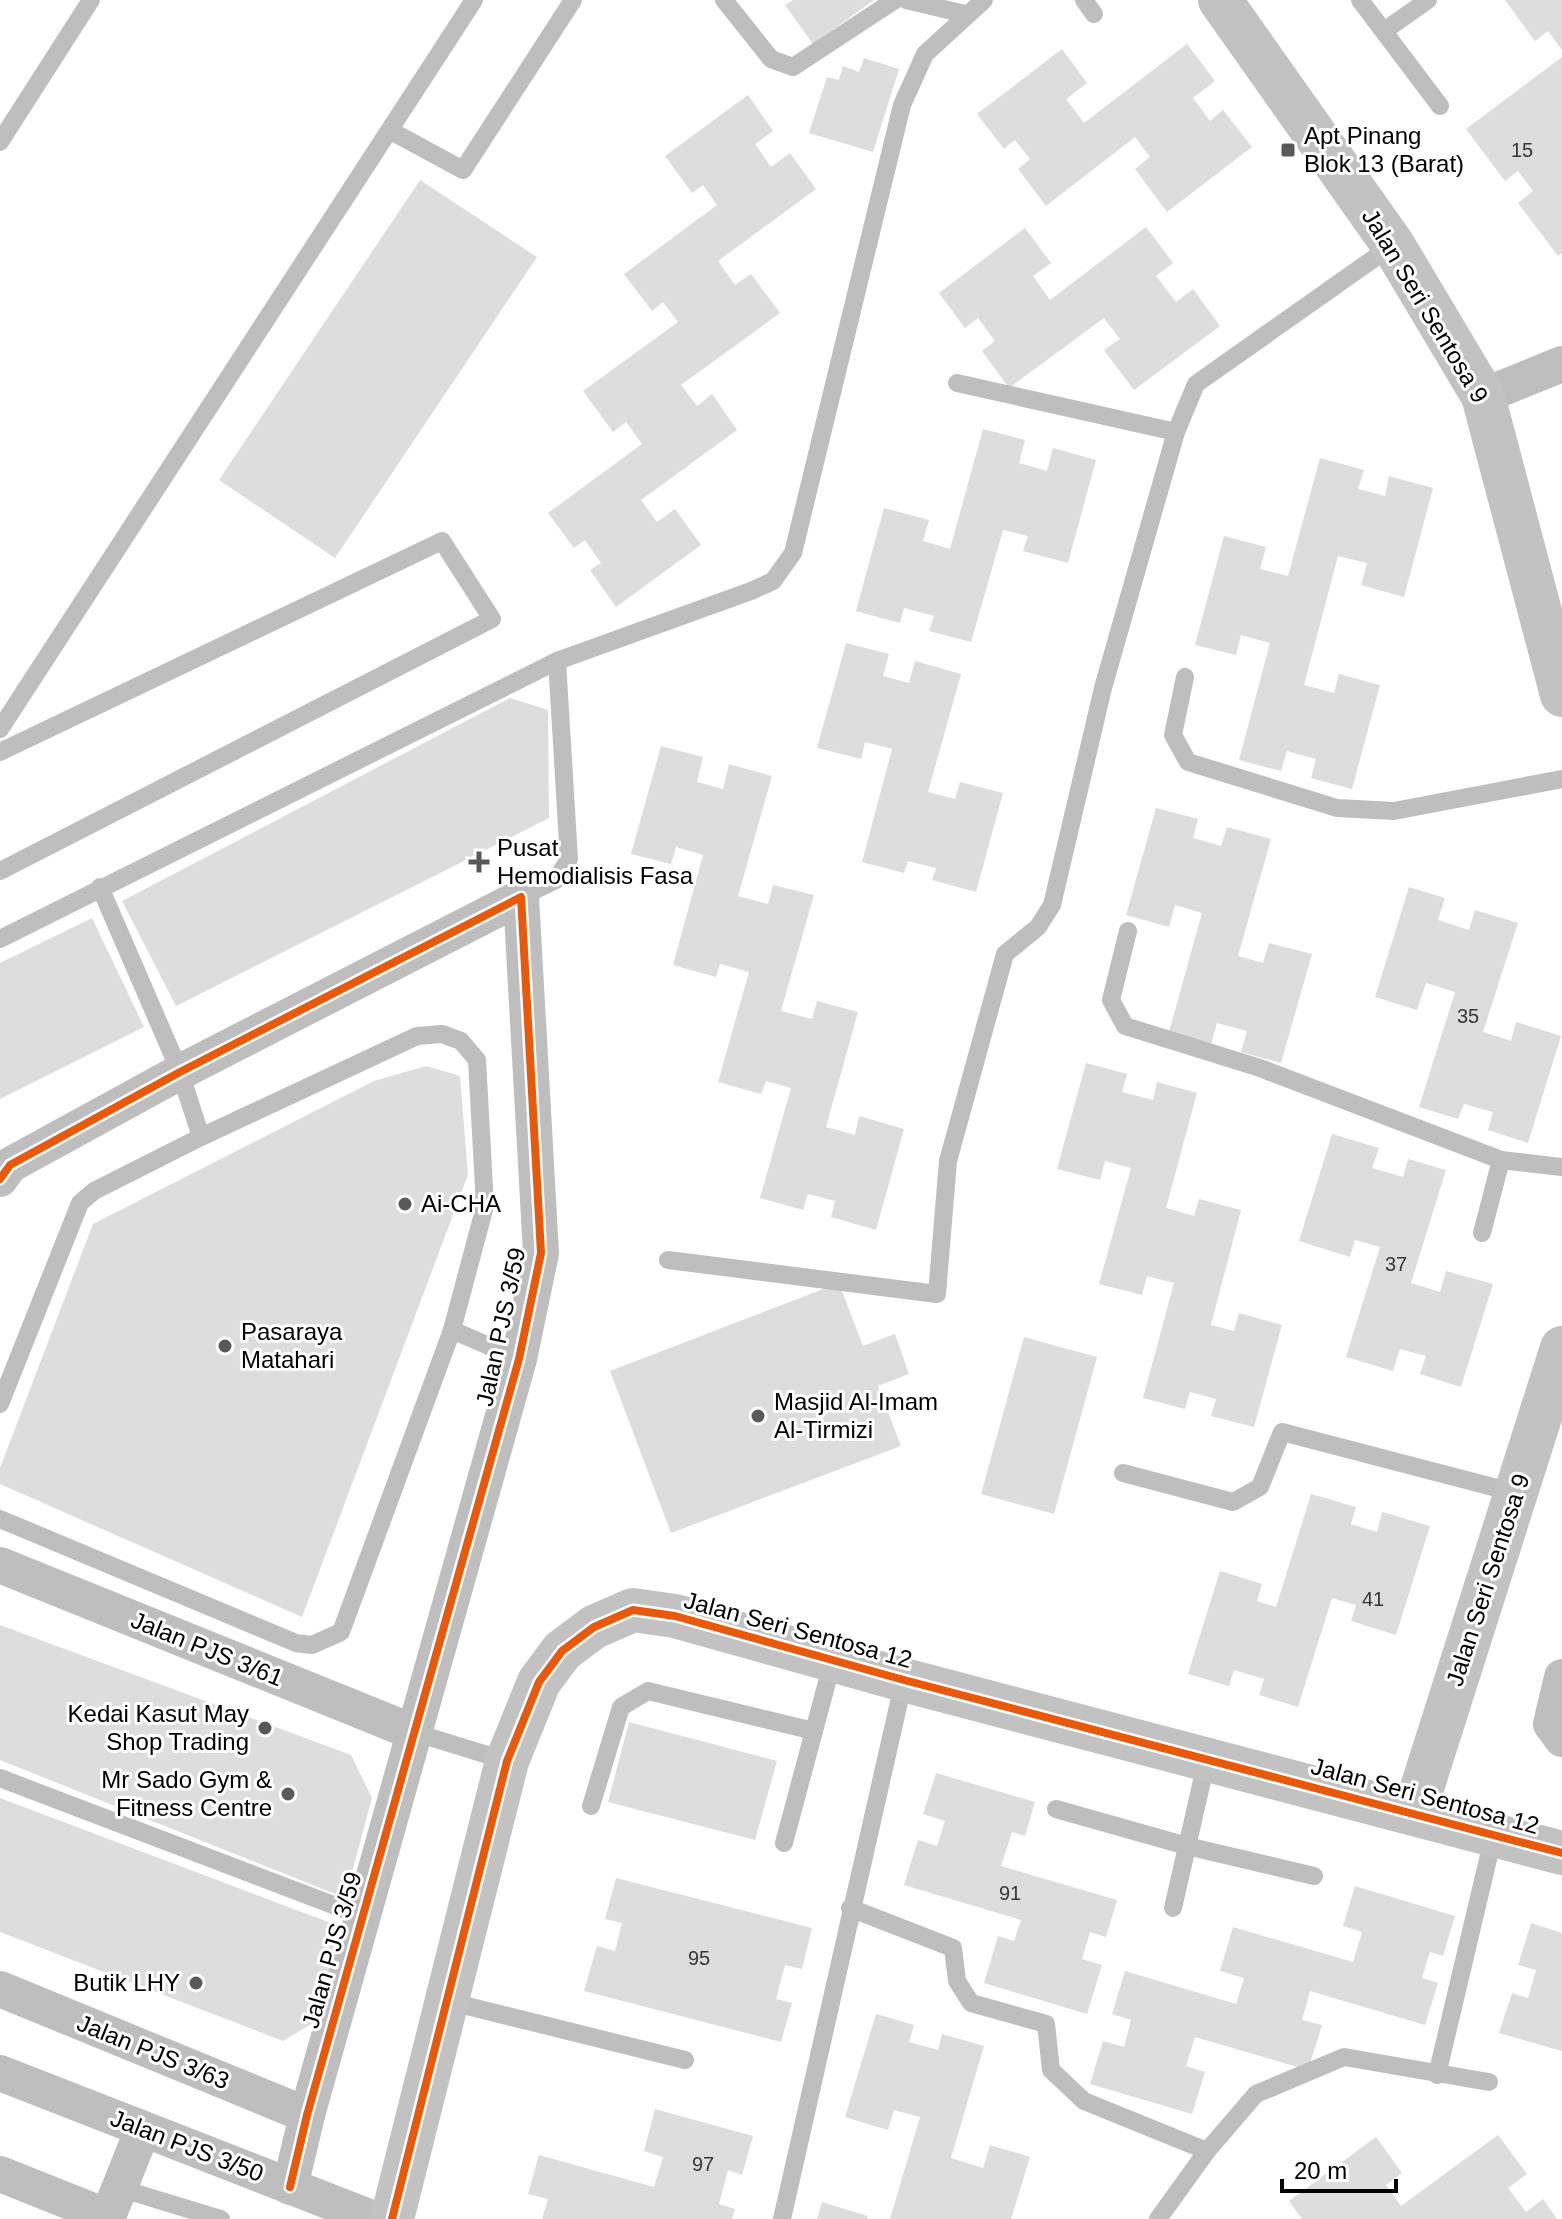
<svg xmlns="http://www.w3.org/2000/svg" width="1562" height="2219" viewBox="0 0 1562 2219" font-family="Arial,sans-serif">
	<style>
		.building { fill: #ddd }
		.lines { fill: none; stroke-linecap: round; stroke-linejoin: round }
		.lane { stroke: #bebebe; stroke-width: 18 }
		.street { stroke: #bebebe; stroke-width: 36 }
		.secondary { stroke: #c2c2c2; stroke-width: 44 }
		.cycleway-casing { stroke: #fff; stroke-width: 13 }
		.cycleway { stroke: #e8590c; stroke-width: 8 }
		.poi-dot { fill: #595959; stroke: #fff; stroke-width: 3 }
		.labels { text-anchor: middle; stroke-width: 6; stroke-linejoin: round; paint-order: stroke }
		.number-label { font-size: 20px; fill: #373737 }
		.poi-label { font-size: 24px; fill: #000; stroke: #fff; text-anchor: start }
		.street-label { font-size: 24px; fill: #000; stroke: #fff }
	</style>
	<rect width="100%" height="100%" fill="#fff"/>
	<g class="building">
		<polygon points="793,0 874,0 813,44 785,5"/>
		<polygon points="1505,0 1562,0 1562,50 1548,31 1535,41"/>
		<polygon points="1187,44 1215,81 1193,98 1210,121 1223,110 1252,147 1167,212 1135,169 1150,157 1135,137 1046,206 1018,169 1030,159 1015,140 1004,149 977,114 1062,49 1087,83 1066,99 1084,123"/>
		<polygon points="1562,57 1562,253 1558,256 1518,203 1533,191 1518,171 1505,181 1466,129"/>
		<polygon points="864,58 899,69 873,152 809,133 827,77 839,80 843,66 859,72"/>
		<polygon points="748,95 773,131 755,144 771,167 790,153 816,189 718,261 735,285 751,274 780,313 681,385 697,406 712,394 737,430 641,500 657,522 675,509 701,545 616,607 590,570 601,563 585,540 574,548 548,513 642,444 626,422 613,432 583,391 678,322 663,302 652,311 624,274 717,205 703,185 692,193 665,156"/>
		<polygon points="420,180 537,257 335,558 219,480"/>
		<polygon points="1146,227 1173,263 1156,276 1176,302 1193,289 1220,326 1134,390 1104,350 1120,339 1104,318 1009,388 982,351 995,341 978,318 965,328 939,293 1025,228 1051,263 1033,276 1050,300"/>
		<polygon points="983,429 1025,440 1019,463 1047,471 1053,448 1096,460 1068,563 1023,551 1028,536 1003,530 971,642 929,631 934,616 904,608 900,623 856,611 884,508 929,520 923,541 950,549"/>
		<polygon points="1320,458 1364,470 1358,489 1385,496 1389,476 1433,488 1404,597 1361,585 1367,563 1338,556 1304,685 1334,693 1339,674 1380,685 1352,789 1311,778 1316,759 1287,751 1281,771 1239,760 1270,643 1241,635 1236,655 1195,645 1224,536 1266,547 1260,569 1288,576"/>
		<polygon points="846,643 889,654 883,676 909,683 915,661 961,674 928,792 955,799 960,782 1003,793 976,892 932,880 936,868 908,861 904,873 862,862 892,749 865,742 861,759 817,748"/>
		<polygon points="510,698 548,710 549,818 176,1006 122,901"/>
		<polygon points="661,746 703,757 697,782 723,789 729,764 772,776 738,896 768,904 773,885 814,895 781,1011 812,1019 817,1001 858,1012 826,1127 855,1135 859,1116 904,1129 876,1230 831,1217 835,1201 808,1194 803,1210 760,1198 791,1088 766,1081 761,1094 718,1082 749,972 720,964 716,977 673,965 703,855 676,847 671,864 631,854"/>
		<polygon points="1156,808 1198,819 1193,838 1221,846 1227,827 1271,839 1238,956 1263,963 1269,943 1312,954 1281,1063 1241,1052 1247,1031 1217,1023 1211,1044 1169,1032 1202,913 1175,905 1169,927 1126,915"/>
		<polygon points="1409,887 1445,898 1438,920 1469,930 1475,910 1518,923 1483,1032 1511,1041 1516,1022 1561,1036 1528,1143 1488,1130 1493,1112 1464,1104 1458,1119 1419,1107 1455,992 1426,983 1417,1010 1375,997"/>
		<polygon points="92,918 144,1027 0,1099 0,963"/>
		<polygon points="1086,1063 1127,1074 1122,1092 1153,1100 1157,1082 1197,1093 1166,1208 1194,1216 1199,1199 1241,1210 1211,1325 1234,1331 1239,1313 1282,1325 1254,1427 1211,1416 1216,1399 1190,1392 1185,1409 1143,1398 1174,1283 1147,1276 1142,1295 1099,1284 1131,1168 1105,1161 1100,1180 1057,1169"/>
		<polygon points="426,1066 460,1076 468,1175 302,1617 0,1484 0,1468 93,1224 374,1081"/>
		<polygon points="1332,1134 1379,1148 1372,1168 1403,1177 1408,1159 1446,1170 1411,1283 1440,1292 1446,1271 1493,1284 1461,1387 1420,1374 1426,1356 1400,1349 1393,1371 1346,1357 1380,1247 1355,1240 1350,1257 1299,1241"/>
		<polygon points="839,1283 863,1346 895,1334 909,1374 878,1386 901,1446 671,1533 610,1371"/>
		<polygon points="1024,1337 1097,1357 1054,1514 981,1494"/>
		<polygon points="1311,1494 1356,1507 1351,1524 1377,1532 1382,1512 1430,1526 1396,1635 1351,1621 1356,1605 1332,1598 1298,1707 1259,1695 1264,1679 1234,1670 1229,1686 1188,1674 1220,1571 1262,1584 1257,1601 1276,1607"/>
		<polygon points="0,1625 351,1755 372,1798 345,1898 0,1760"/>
		<polygon points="629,1722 777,1761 755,1840 608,1802"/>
		<polygon points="936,1773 1035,1802 1025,1836 1012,1832 1001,1866 1117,1900 1106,1937 1090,1932 1082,1959 1102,1965 1087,2014 984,1983 998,1936 1014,1941 1021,1920 904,1885 918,1840 937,1846 945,1821 923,1814"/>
		<polygon points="0,1798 344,1928 318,2020 283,2041 0,1932"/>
		<polygon points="616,1878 812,1928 802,1969 785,1965 776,1999 792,2003 781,2042 584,1991 597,1946 615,1951 622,1923 605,1919"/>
		<polygon points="1355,1886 1455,1916 1443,1956 1430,1952 1422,1978 1438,1983 1425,2025 1310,1991 1302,2020 1322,2025 1308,2070 1195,2037 1186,2066 1205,2072 1192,2114 1090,2084 1103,2041 1124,2047 1131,2020 1112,2014 1125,1971 1236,2004 1244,1978 1220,1971 1233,1927 1353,1962 1362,1932 1343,1926"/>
		<polygon points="1531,1923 1562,1933 1562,2051 1499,2033 1512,1993 1528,1998 1536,1970 1518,1965"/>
		<polygon points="876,2014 914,2025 909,2042 938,2050 942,2034 984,2046 951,2158 983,2168 990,2145 1030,2157 1011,2219 890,2219 920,2117 894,2110 888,2130 845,2117"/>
		<polygon points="655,2109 753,2136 742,2175 728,2170 719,2204 735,2209 732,2219 542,2219 548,2199 528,2194 539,2155 654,2187 663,2157 644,2151"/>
		<polygon points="1498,2135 1527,2174 1508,2188 1526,2212 1543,2199 1557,2219 1302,2219 1289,2201 1376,2137 1402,2173 1386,2185 1401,2206"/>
		<polygon points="822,2202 868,2216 867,2219 817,2219"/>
	</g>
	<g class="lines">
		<g class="lane">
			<polyline points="724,0 771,59 793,67 895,0"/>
			<polyline points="906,0 965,14"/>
			<polyline points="1084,0 1094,14"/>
			<polyline points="1360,0 1440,106"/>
			<polyline points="1384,31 1428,0"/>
			<polyline points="391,131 463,170 573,0"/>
			<polyline points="0,142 91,0"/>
			<polyline points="957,383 1176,432"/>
			<polyline points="557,661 751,591 773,581 793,553 902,105 925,54 984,0"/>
			<polyline points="1185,677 1173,735 1188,762 1337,808 1394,811 1562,779"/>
			<polyline points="0,729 474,0"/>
			<polyline points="0,752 442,541 492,619 0,871"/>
			<polyline points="100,887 180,1072 201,1137"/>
			<polyline points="1128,931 1111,1000 1125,1026 1260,1068 1501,1160 1482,1233"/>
			<polyline points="0,939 557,661 569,859 556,880 521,897"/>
			<polyline points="1501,1160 1562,1167"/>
			<polyline points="668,1260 937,1294 948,1161 1005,954 1038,927 1052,905 1103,688 1176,432 1196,384 1393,245"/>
			<polyline points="452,1330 519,1359"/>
			<polyline points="0,1404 80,1203 94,1191 201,1137 417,1036 442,1034 461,1041 477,1060 485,1206 452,1330 341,1632 312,1645 296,1643 0,1519"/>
			<polyline points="1123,1473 1233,1502 1260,1487 1282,1432 1516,1493"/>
			<polyline points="413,1732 507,1761"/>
			<polyline points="0,1778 362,1916"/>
			<polyline points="591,1806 621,1707 648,1691 814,1731"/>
			<polyline points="1056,1809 1187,1846 1314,1876"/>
			<polyline points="784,1843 833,1660"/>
			<polyline points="850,1908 953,1948 957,1981 971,2003 1046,2024 1051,2070 1084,2101 1207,2151"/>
			<polyline points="1173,1908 1207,1759"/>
			<polyline points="447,2001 685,2060"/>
			<polyline points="1437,2075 1494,1834"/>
			<polyline points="119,2188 221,2219"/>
			<polyline points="782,2219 904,1680"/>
			<polyline points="1158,2219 1207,2151 1256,2094 1344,2057 1489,2082"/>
		</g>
		<g class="street">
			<polyline points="1483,396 1562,364"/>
			<polyline points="0,1179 10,1165 180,1072 521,897 541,1253 519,1359 307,2115 290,2187"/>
			<polyline points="0,1565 413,1732"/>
			<polyline points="1562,1677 1551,1724 1562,1739"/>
			<polyline points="0,1989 307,2115"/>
			<polyline points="0,2073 374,2219"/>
			<polyline points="0,2174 108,2217"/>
			<polyline points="107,2219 143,2129"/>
		</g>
		<g class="secondary">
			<polyline points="1220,0 1393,245 1483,396 1562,695"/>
			<polyline points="1414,1813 1562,1348"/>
			<polyline points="392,2219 507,1761 539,1682 562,1651 594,1627 633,1610 675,1616 904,1680 1562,1853"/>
		</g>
		<g class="cycleway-casing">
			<g id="cycleway">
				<polyline points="0,1179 10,1165 180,1072 521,897 541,1253 519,1359 307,2115 290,2187"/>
				<polyline points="392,2219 507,1761 539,1682 562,1651 594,1627 633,1610 675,1616 904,1680 1562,1853"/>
			</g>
		</g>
		<use href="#cycleway" class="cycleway"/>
	</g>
	<g class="poi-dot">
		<rect x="1280" y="142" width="16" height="16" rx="4"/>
		<path d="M475 850h8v8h8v8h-8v8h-8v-8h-8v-8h8z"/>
		<circle cx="405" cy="1204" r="8"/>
		<circle cx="225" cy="1346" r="8"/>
		<circle cx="758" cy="1416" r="8"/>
		<circle cx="265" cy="1728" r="8"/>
		<circle cx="288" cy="1794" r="8"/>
		<circle cx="196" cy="1983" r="8"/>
	</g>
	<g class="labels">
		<g class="number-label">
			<text x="1522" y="157">15</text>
			<text x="1468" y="1023">35</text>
			<text x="1396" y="1271">37</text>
			<text x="1373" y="1606">41</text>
			<text x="1010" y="1900">91</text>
			<text x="699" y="1965">95</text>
			<text x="703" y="2171">97</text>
		</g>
		<g class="poi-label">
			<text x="1304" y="144">Apt Pinang<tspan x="1304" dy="28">Blok 13 (Barat)</tspan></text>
			<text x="497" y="856">Pusat<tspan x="497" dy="28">Hemodialisis Fasa</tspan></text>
			<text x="421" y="1212">Ai-CHA</text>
			<text x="241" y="1340">Pasaraya<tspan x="241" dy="28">Matahari</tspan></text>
			<text x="774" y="1410">Masjid Al-Imam<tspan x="774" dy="28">Al-Tirmizi</tspan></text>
			<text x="249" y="1722" text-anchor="end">Kedai Kasut May<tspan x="249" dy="28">Shop Trading</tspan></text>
			<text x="272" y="1788" text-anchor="end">Mr Sado Gym &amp;<tspan x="272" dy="28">Fitness Centre</tspan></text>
			<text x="180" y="1991" text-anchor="end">Butik LHY</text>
		</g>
		<g class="street-label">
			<text transform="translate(1425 306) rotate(59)" y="8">Jalan Seri Sentosa 9</text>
			<text transform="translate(501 1327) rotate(-78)" y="8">Jalan PJS 3/59</text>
			<text transform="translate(1488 1580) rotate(-72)" y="8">Jalan Seri Sentosa 9</text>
			<text transform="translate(798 1630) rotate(15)" y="8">Jalan Seri Sentosa 12</text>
			<text transform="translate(207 1649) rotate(22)" y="8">Jalan PJS 3/61</text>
			<text transform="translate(1425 1796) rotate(15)" y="8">Jalan Seri Sentosa 12</text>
			<text transform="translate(332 1950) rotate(-74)" y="8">Jalan PJS 3/59</text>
			<text transform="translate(153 2052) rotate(22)" y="8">Jalan PJS 3/63</text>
			<text transform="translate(187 2146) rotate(21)" y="8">Jalan PJS 3/50</text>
		</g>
	</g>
	<path d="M1282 2179v12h114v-12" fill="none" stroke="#000000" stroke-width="4"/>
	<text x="1294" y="2179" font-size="24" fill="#000000" stroke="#ffffff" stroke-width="6" paint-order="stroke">20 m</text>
</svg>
